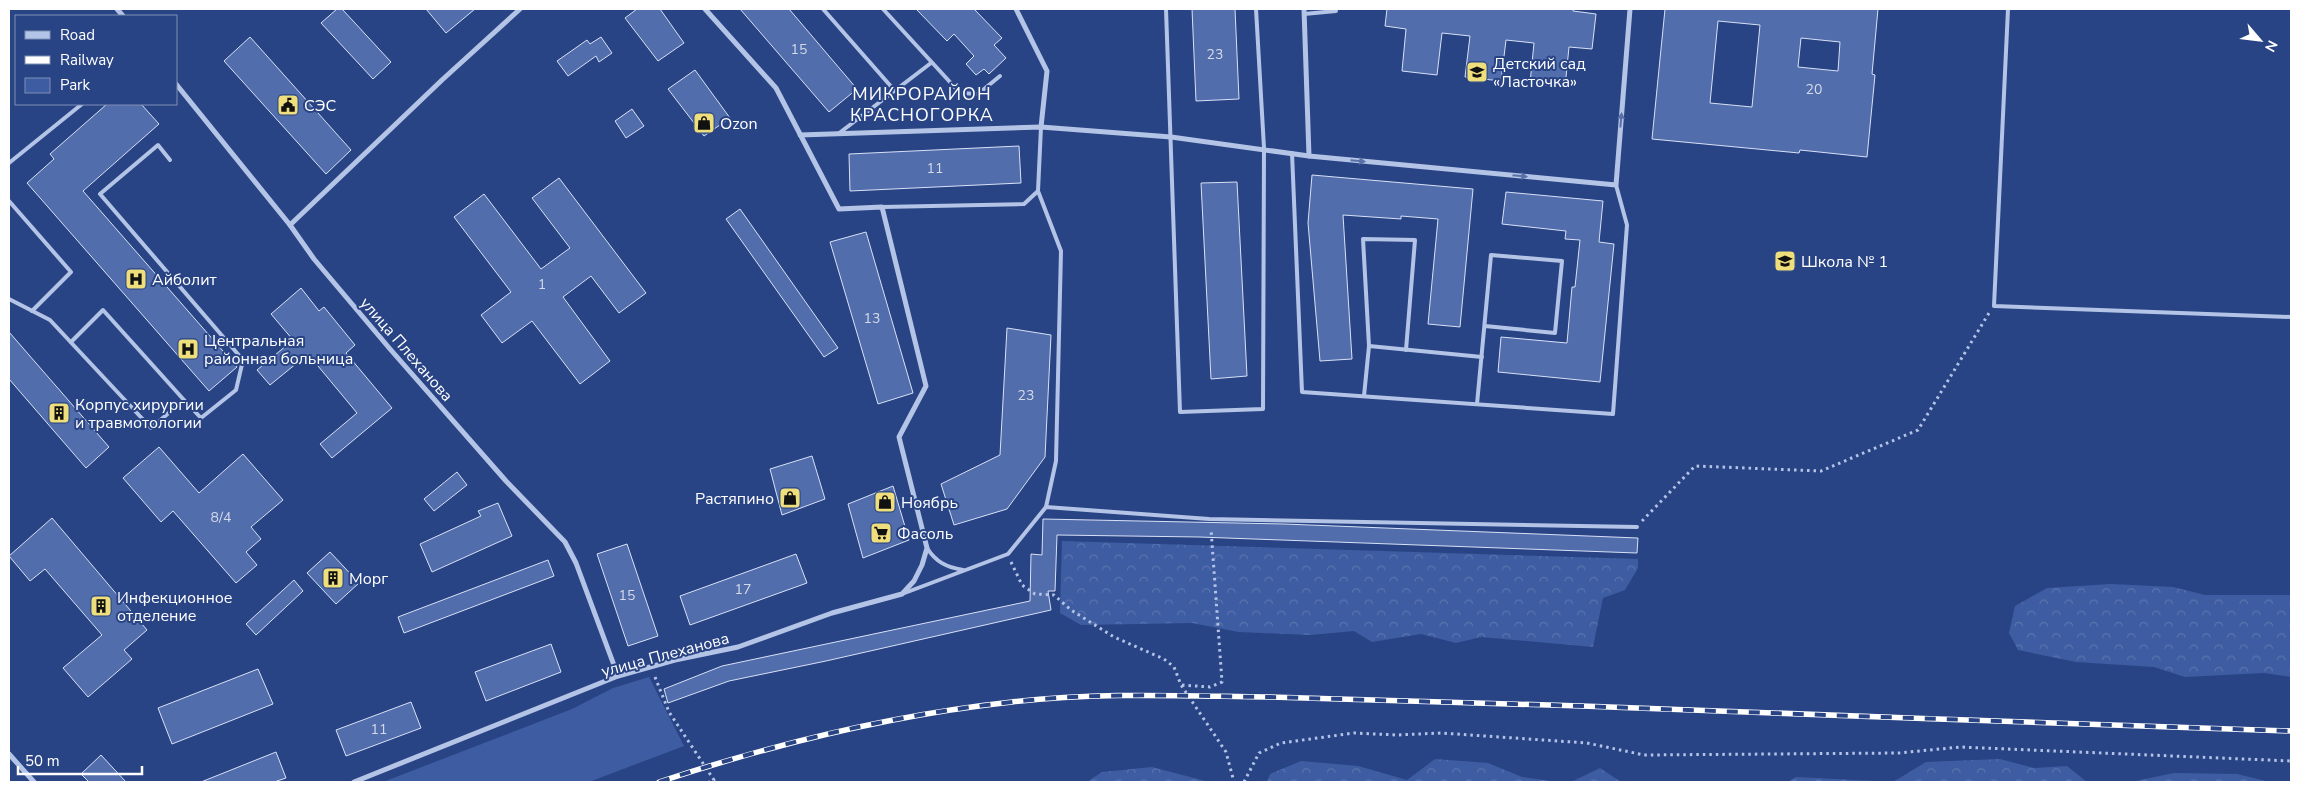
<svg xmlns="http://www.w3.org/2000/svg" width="2300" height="791" viewBox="0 0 2300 791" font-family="'Nunito Sans',sans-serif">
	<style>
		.green { fill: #3e5ca1 }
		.forest { fill: url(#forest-crowns) }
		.building { fill: #526dac; stroke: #d8e1f6; fill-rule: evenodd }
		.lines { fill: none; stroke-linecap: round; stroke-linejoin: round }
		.path { stroke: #b4c4e7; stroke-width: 3; stroke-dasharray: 2.5 4; stroke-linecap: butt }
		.service { stroke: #b4c4e7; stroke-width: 4 }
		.minor { stroke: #b4c4e7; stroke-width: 5 }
		.rail-casing { stroke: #fff; stroke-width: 5.5 }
		.rail { stroke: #294485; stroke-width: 4; stroke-dasharray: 11; stroke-linecap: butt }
		.oneway { fill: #5a71a7 }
		.labels { text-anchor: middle; stroke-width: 4; stroke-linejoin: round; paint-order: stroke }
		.number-label { font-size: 14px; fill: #d4daea }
		.poi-label { font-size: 16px; fill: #fff; stroke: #294485; text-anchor: start }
		.street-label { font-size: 16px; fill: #fff; stroke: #294485 }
		.neighbourhood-label { font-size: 18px; letter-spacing: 1px; fill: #fff; stroke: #294485 }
	</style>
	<defs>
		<pattern id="forest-crowns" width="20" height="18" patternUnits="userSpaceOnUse" patternTransform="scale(1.25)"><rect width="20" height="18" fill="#3e5ca1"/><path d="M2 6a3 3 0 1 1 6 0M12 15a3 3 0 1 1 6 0" fill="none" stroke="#5b74af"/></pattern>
	</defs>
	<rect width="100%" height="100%" fill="#294485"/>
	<polygon class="green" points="649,677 684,746 589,782 383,782 572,709 613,688"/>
	<g class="forest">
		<polygon points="1062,541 1638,559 1638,568 1625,590 1603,598 1593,647 1481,637 1456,643 1421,634 1372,642 1354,631 1310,635 1239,632 1192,623 1081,625 1060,613"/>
		<polygon points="2111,584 2173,587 2205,595 2291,595 2291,677 2264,673 2185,677 2154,667 2076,662 2018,650 2009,633 2015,606 2047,588"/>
		<polygon points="1435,759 1488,763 1522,777 1557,782 1267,782 1270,774 1301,761 1358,766 1407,780"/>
		<polygon points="2000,759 2034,768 2067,766 2087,782 1788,782 1796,777 1893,782 1926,762"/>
		<polygon points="1152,767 1209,782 1087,782 1102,772"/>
		<polygon points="1600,768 1621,782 1571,782"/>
		<polygon points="2174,773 2237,774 2270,782 2131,782"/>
	</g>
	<g class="building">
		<polygon points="337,9 342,9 391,62 373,79 321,23"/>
		<polygon points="426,9 475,9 446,33"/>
		<polygon points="637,9 660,9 684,43 658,61 625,18"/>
		<polygon points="740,9 789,9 857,89 829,112"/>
		<polygon points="916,9 974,9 1002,38 994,45 1006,58 989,74 984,69 976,75 966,64 974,56 954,34 947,41"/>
		<polygon points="1192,9 1235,9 1239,99 1196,101"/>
		<polygon points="1387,9 1573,9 1573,11 1596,14 1592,49 1569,47 1565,87 1530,83 1534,43 1506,40 1501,81 1465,77 1470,36 1442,33 1437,75 1402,71 1406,29 1385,26"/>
		<path d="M1665,9H1878L1872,74L1875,75L1867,157L1800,150L1799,153L1652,139ZM1718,21L1760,25L1752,107L1710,103ZM1801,38L1840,42L1838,71L1798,67Z"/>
		<polygon points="250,37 351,150 326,174 224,61"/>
		<polygon points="601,37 612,53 599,62 596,56 568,76 557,61 587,40 590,44"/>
		<polygon points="695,70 730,118 704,136 668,89"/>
		<polygon points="107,104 141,104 159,124 83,191 237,367 209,391 27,183 54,159 50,154"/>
		<polygon points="632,109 644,126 626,138 615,121"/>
		<polygon points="1019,146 1021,183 850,191 849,154"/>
		<polygon points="1312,175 1473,189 1460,327 1428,324 1438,219 1401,216 1401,219 1343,215 1352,359 1320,361 1308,223"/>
		<polygon points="559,178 646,293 619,313 591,276 563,297 610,361 580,384 532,321 502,343 481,315 511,292 454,217 484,194 541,269 570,248 532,198"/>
		<polygon points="1237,182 1247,376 1211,379 1201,183"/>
		<polygon points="1506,192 1603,201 1599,242 1614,244 1600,382 1498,372 1501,337 1567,343 1572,287 1575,287 1580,240 1565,239 1566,231 1502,224"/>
		<polygon points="740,209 838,348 824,357 726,219"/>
		<polygon points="866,232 913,393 878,404 830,242"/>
		<polygon points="301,288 319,311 324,307 355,345 346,353 392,408 332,458 320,444 357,413 308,354 270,385 257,370 293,340 271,314"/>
		<polygon points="1007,328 1051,335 1045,457 1007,509 954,525 941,484 1000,455"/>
		<polygon points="9,332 109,447 86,468 9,379"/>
		<polygon points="159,447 199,493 243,454 283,500 251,527 261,539 246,552 257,565 236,583 173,511 161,522 123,478"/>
		<polygon points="812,456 825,499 782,515 770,469"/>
		<polygon points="457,472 467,485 434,511 424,499"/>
		<polygon points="893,486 909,540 863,558 848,504"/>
		<polygon points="498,503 512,536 432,572 420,544 481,516 478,511"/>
		<polygon points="52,518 147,630 124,650 132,659 88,697 63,668 102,635 45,569 30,581 9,556"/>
		<polygon points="1043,519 1284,524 1638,538 1637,553 1199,537 1057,535 1055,591 1048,591 1051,610 826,661 729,681 668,703 664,689 722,666 1030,601 1031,554 1042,555"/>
		<polygon points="627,544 658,636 628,646 597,554"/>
		<polygon points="330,552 359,583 336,604 307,573"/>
		<polygon points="796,554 807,583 690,625 680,596"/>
		<polygon points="548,560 554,576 404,633 398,617"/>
		<polygon points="294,580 303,591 256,635 246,624"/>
		<polygon points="551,644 561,672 486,701 475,672"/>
		<polygon points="258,669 273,704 172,744 158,708"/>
		<polygon points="411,702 421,728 346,756 336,730"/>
		<polygon points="276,752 286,778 274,782 201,782"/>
		<polygon points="101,755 126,782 89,782 81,774"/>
	</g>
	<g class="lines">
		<g class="path">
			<polyline points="1642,521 1695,466 1821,471 1918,430 1989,313"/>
			<polyline points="1011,562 1022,585 1035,594 1054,595 1071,610 1114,637 1164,659 1174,667 1181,685 1226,752 1234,782"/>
			<polyline points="655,677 669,712 714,780 709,782"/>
			<polyline points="1182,685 1210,687 1222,682 1211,529"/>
			<polyline points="1244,782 1259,753 1281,743 1354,733 1397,735 1441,733 1587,743 1644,755 1899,753 1960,747 2291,761"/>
		</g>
		<g class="service">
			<polyline points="823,9 895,91"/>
			<polyline points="883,9 960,93 978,94 1000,76"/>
			<polyline points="1166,9 1180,412 1263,409 1264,148 1256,9"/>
			<polyline points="2008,9 1994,306 2291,317"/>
			<polyline points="1304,14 1336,11"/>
			<polyline points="838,134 931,63"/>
			<polyline points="1292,153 1302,392 1613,414 1627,225 1616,185"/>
			<polyline points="9,163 82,104"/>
			<polyline points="1038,191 1061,251 1056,461 1046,507"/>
			<polyline points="9,201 71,272 32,311"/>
			<polyline points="882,207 1024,204 1038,191 1041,127"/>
			<polyline points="9,299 50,320 151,428 184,400 201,418 236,390 243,360 100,194 158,145 170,160"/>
			<polyline points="71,342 103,310 184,400"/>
			<polyline points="1369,346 1363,239 1415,240 1406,350"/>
			<polyline points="1364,396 1369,346 1482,357"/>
			<polyline points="1477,404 1491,255 1562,261 1555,333 1485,326"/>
			<path d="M927,548C936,562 946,567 963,570"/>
			<polyline points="902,594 1008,554 1046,507 1209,519 1637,527"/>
		</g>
		<g class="minor">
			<polyline points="117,9 123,16"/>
			<polyline points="1016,9 1047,71 1041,127"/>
			<polyline points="1304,9 1309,156"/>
			<polyline points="176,84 290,225 314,259 390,349 506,481 565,542 576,563 618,676"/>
			<polyline points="800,135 1041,127 1171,137 1309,156 1616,185 1630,9"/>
			<polyline points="290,225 442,80 520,9"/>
			<polyline points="9,754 34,782"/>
			<polyline points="354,782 618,676 675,660 738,647 832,613 902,594 914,581 922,565 927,548 899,437 926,386 882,207 839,209 776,88 705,9"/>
		</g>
		<g class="rail-casing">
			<path id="rail" d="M659,782C774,744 891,715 1012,702C1097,692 1183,696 1268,697C1373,700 1477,703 1582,706C1818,715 2055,723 2291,731"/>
		</g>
		<use href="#rail" class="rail"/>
	</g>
	<defs><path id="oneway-solid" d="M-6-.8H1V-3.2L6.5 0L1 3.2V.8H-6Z" transform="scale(1.25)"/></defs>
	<g class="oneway">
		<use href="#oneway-solid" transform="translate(1621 120) rotate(-85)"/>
		<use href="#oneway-solid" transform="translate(1358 161) rotate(5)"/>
		<use href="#oneway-solid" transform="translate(1520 176) rotate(5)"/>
	</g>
	<defs>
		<g id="school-square" transform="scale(1.125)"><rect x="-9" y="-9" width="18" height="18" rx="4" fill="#eede7c" stroke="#294485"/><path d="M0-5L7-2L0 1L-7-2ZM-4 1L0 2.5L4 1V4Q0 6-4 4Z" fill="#111"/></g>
		<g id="civic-square" transform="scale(1.125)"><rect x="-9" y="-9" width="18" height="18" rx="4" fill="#eede7c" stroke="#294485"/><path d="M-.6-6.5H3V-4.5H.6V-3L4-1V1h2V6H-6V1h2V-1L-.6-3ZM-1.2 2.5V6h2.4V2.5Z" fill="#111"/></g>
		<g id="shop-square" transform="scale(1.125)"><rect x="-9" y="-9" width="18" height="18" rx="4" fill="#eede7c" stroke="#294485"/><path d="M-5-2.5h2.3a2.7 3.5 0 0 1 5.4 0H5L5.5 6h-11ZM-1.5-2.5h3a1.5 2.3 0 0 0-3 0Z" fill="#111"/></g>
		<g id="hospital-square" transform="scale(1.125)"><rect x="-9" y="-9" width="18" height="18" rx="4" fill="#eede7c" stroke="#294485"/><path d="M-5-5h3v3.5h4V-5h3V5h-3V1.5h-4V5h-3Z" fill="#111"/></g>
		<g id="building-square" transform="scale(1.125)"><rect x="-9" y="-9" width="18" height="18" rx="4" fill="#eede7c" stroke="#294485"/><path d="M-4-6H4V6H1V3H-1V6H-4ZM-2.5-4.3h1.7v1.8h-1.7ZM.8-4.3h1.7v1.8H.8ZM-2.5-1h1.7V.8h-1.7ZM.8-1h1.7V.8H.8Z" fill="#111"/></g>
		<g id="supermarket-square" transform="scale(1.125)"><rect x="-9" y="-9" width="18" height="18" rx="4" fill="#eede7c" stroke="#294485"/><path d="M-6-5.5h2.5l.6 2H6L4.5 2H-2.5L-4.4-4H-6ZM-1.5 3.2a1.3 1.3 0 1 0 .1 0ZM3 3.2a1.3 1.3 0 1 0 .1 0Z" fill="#111"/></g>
	</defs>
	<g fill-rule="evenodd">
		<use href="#school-square" x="1477" y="72"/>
		<use href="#civic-square" x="288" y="105"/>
		<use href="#shop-square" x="704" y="123"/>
		<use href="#school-square" x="1785" y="261"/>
		<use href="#hospital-square" x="136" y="279"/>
		<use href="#hospital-square" x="188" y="349"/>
		<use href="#building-square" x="59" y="413"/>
		<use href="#shop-square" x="790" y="498"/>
		<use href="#shop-square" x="885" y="502"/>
		<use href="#supermarket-square" x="881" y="533"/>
		<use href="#building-square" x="333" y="578"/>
		<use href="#building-square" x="101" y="606"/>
	</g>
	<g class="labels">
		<g class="number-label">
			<text x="799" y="54">15</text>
			<text x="1215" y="59">23</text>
			<text x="1814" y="94">20</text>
			<text x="935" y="173">11</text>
			<text x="542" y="289">1</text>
			<text x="872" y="323">13</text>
			<text x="1026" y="400">23</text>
			<text x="221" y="522">8/4</text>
			<text x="743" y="594">17</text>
			<text x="627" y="600">15</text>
			<text x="379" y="734">11</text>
		</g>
		<g class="poi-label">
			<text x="1493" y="69">Детский сад<tspan x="1493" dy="18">«Ласточка»</tspan></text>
			<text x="304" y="111">СЭС</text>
			<text x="720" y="129">Ozon</text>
			<text x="1801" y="267">Школа № 1</text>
			<text x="152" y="285">Айболит</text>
			<text x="204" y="346">Центральная<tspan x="204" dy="18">районная больница</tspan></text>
			<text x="75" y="410">Корпус хирургии<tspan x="75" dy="18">и травмотологии</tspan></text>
			<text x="774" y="504" text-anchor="end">Растяпино</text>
			<text x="901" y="508">Ноябрь</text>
			<text x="897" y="539">Фасоль</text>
			<text x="349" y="584">Морг</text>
			<text x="117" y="603">Инфекционное<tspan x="117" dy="18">отделение</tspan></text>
		</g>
		<g class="street-label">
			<text transform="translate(407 349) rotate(49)" y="6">улица Плеханова</text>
			<text transform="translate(665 654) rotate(-15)" y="6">улица Плеханова</text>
		</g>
		<g class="neighbourhood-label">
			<text x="922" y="100">МИКРОРАЙОН<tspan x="922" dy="21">КРАСНОГОРКА</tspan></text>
		</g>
	</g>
	<rect width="2300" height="791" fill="none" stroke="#ffffff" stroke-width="20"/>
	<rect x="15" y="15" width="162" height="90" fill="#294485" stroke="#7f8fb6"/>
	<rect x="25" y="31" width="25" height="8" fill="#b4c4e7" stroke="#7f8fb6"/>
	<text x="60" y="40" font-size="15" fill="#ffffff">Road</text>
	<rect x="25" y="56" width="25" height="8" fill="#ffffff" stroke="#7f8fb6"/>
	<text x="60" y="65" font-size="15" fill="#ffffff">Railway</text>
	<rect x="25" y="78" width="25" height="15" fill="#3e5ca1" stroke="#7f8fb6"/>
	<text x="60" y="90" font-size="15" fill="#ffffff">Park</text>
	<g transform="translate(2260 40) rotate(118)" stroke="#294485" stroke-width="4" paint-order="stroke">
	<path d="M0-4L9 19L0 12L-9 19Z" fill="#ffffff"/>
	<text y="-8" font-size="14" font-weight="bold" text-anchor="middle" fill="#ffffff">N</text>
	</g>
	<path d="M18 766v8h124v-8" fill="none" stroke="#ffffff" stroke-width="2.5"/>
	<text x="25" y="766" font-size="15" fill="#ffffff" stroke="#294485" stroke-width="4" paint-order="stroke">50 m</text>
</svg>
